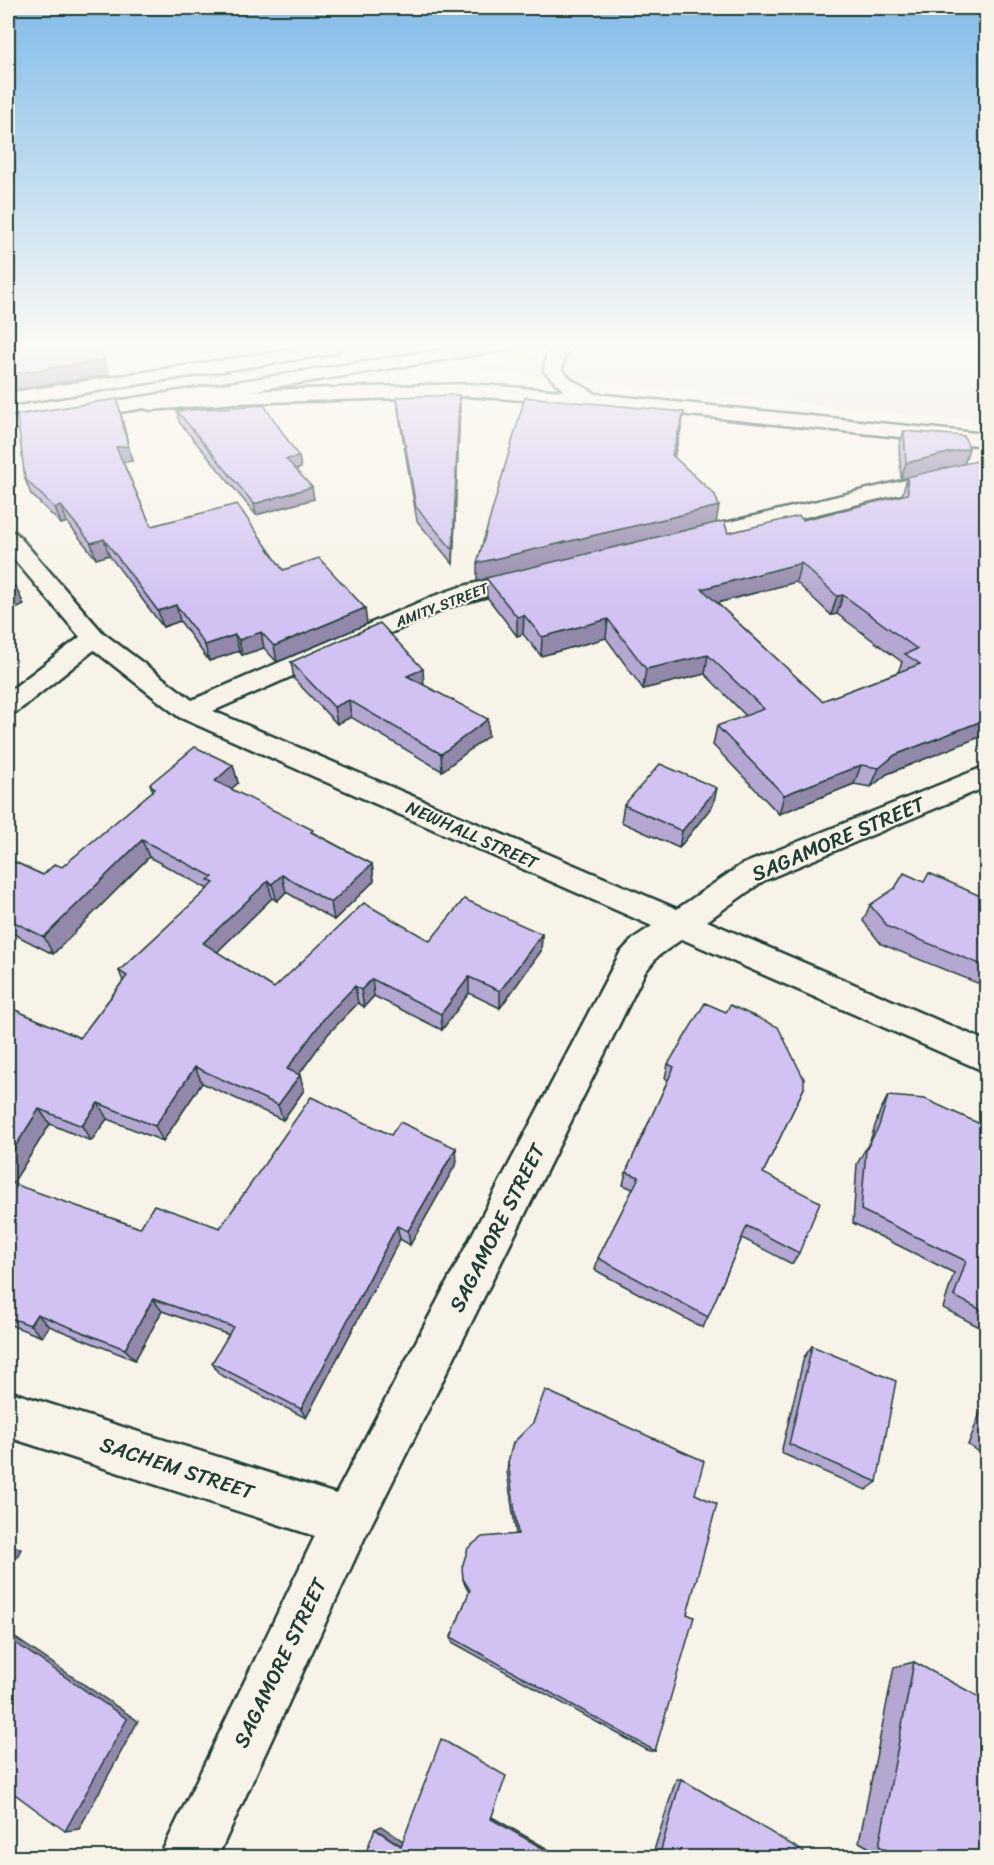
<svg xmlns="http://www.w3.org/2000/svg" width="994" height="1865" viewBox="0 0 994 1865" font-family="Sriracha,sans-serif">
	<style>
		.built { fill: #ece4eb }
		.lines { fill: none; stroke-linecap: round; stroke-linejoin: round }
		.street-casing { stroke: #1f3d34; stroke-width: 5 }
		.secondary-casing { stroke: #1f3d34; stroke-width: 5 }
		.highway-casing { stroke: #1f3d34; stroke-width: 5 }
		.street { fill: #f7f3e8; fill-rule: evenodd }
		.secondary { fill: #f7f3e8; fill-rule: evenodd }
		.highway { fill: #f7f3e8; fill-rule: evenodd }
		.wall { fill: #b4a7d1; stroke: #1f3d34; stroke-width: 1.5; fill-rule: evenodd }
		.shaded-wall { fill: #9288aa; stroke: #1f3d34; stroke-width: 1.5 }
		.building { fill: #d1c2f3; stroke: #1f3d34; stroke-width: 1.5; fill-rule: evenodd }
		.labels { text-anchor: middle; stroke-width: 4.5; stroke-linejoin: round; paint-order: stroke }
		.far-street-label { font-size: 15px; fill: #1f3d34; stroke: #f7f3e8 }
		.street-label { font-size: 18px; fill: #1f3d34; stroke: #f7f3e8 }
		.near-street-label { font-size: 21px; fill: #1f3d34; stroke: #f7f3e8 }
	</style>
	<rect width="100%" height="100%" fill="#f7f3e8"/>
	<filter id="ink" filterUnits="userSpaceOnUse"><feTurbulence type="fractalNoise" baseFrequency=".0167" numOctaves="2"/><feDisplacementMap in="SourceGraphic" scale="12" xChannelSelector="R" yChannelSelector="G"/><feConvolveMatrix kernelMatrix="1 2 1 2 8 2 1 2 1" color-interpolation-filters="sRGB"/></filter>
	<g filter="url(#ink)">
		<polygon class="built" points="600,345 986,345 986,422 481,370 476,367"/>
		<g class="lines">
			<g class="street-casing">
				<g id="street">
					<polygon points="986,461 986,473 682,547 674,545 671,540 674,535"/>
					<polygon points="8,531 16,533 103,633 192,700 434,596 460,587 530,570 538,572 542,577 538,582 452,606 213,711 677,909 741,865 986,766 986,787 763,881 707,921 986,1041 986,1072 682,939 658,956 645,972 364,1539 217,1858 159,1858 315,1536 8,1437 8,1391 336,1494 620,953 634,938 652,926 179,717 94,650 18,711 8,714 8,692 80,637 8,552"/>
				</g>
			</g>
			<g class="secondary-casing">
				<polygon id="secondary" points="556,345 575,345 564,357 562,370 572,380 596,394 986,434 986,446 593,405 467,396 236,403 151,410 144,408 141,404 144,400 151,398 236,391 467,384 564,391 544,371 546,356"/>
			</g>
			<g class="highway-casing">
				<g id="highway">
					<polygon points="321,345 336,345 339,349 336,353 330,354 8,405 8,393"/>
					<polygon points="471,345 514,345 511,349 505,350 8,430 8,418"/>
				</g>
			</g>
			<use href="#street" class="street"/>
			<use href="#secondary" class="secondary"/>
			<use href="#highway" class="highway"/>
		</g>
		<g class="wall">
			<polygon points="459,395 460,408 453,564 417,521 398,410 397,397"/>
			<polygon points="177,411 299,457 301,468 295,469 314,499 256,515 179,422"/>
			<path d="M684,412L681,429L674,457L716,523L728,533L803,520L902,496L907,478L901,479L899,446L904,431L969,448L964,464L984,480H987V734L887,774L871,787L854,784L779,814L713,745L717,726L746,716L705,674L643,689L606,638L541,656L523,634L517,636L487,597L486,578L477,581ZM796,582L831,615L837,614L902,662L898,672L822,701L717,603Z"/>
			<polygon points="121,414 132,461 123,462 151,526 283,570 367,624 277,662 264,648 242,655 239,651 209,661 180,621 163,627 109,555 96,559 67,522 61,524 31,494 25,479"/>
			<polygon points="291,662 424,685 488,736 442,771 351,717 337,724 294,679"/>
			<polygon points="233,765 238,783 231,789 372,864 374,881 334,920 286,892 277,901 272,898 217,952 274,988 430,941 542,934 541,951 500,1008 469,993 442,1030 374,996 364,1007 358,1003 328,1034 299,1074 304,1090 283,1120 202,1083 163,1141 107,1119 91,1141 50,1124 12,1184 140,1228 220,1228 391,1135 457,1162 410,1245 400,1239 306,1418 219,1374 212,1363 229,1335 162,1311 135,1360 49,1326 42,1337 8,1324 8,1007 80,1038 123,981 119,971 208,889 149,857 53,954 8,931 8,859 43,875 62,867 153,791 150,784"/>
			<polygon points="624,805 713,805 679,848 621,822"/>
			<polygon points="924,882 987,899 987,987 881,944 863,921 870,905"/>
			<polygon points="668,1064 804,1088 763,1173 799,1253 792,1264 742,1238 703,1328 595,1270 598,1258 633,1189 623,1185 626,1172 668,1080 665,1078"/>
			<polygon points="888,1096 987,1127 987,1331 943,1308 954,1273 853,1223 857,1164 870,1141 880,1111"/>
			<polygon points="812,1346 877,1482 866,1490 781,1453 804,1357"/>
			<polygon points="987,1395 987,1457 968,1445"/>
			<polygon points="508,1462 695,1494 687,1614 655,1751 649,1751 452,1642 451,1637 469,1593 465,1585 463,1579 516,1534 507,1472"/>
			<polygon points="914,1662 987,1857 886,1857 859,1842 894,1667"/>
			<polygon points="676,1779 681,1779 803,1857 652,1857"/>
		</g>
		<g class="shaded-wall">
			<polygon points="104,360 109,375 18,389 12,374"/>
			<polygon points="459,395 460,408 453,564 453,550"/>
			<polygon points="117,399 121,414 132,461 121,462 116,447"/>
			<polygon points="684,412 681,429 670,472 672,455"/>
			<polygon points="969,448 964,464 901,479 906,463"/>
			<polygon points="299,457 301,468 288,471 286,459"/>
			<polygon points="312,487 314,499 256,515 254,504"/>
			<polygon points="61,506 67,522 61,524 55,508"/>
			<polygon points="719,506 716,523 477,581 477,563"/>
			<polygon points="104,539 109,555 96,559 91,543"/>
			<polygon points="801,563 796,582 698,608 702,589"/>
			<polygon points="16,587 24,605 8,613 8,591"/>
			<polygon points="843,595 837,614 831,615 837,596"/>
			<polygon points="176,605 180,621 163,627 158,611"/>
			<polygon points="365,608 367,624 277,662 274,646"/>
			<polygon points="524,615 523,634 517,636 517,617"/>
			<polygon points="608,619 606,638 541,656 542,637"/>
			<polygon points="261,632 264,648 242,655 239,640"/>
			<polygon points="235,635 239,651 209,661 205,645"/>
			<polygon points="708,655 705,674 643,689 646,669"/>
			<polygon points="423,669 424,686 407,676"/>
			<polygon points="349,700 351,717 337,724 334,707"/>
			<polygon points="488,719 488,736 442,771 441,754"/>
			<polygon points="987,719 987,734 887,774 871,787 879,768 895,755"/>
			<polygon points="233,765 238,783 220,799 215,781"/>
			<polygon points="861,765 854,784 779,814 784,795"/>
			<polygon points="717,788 713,805 679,848 682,831"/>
			<polygon points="142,840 149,857 53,954 44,937"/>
			<polygon points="372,864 374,881 334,920 331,903"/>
			<polygon points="282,875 286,892 277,901 272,884"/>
			<polygon points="268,881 272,898 209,960 203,943"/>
			<polygon points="542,934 541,951 500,1008 500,991"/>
			<polygon points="469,977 469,993 442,1030 441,1014"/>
			<polygon points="372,979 374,996 364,1007 361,990"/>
			<polygon points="355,986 358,1003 328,1034 292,1084 287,1069 325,1017"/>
			<polygon points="195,1067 202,1083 163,1141 155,1126"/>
			<polygon points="300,1075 304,1090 283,1120 278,1105"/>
			<polygon points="98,1103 107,1119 91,1141 82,1126"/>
			<polygon points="39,1109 50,1124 8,1191 8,1158"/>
			<polygon points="456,1148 457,1162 410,1245 408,1231"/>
			<polygon points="397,1226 400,1239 306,1418 301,1409"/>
			<polygon points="153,1299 162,1311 135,1360 125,1349"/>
			<polygon points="37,1314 49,1326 42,1337 30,1325"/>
			<polygon points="8,1543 21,1549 8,1574"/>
			<polygon points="8,1633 138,1721 79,1829 65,1831 8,1638"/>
			<polygon points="492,1817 562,1857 558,1857 491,1819"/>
			<polygon points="381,1826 406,1843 401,1846 375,1829"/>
		</g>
		<g class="building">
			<polygon points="9,345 99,345 104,360 12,374"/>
			<polygon points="459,395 453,550 416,507 397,397"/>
			<polygon points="525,397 684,412 672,455 715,495 719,506 477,563"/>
			<polygon points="117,399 128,446 116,447 151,526 237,504 283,570 319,558 365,608 274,646 261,632 239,640 235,635 205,645 176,605 158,611 104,539 91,543 61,506 55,508 25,479 17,415"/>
			<polygon points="264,405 299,457 286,459 312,487 254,504 177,411"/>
			<polygon points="904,431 964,436 969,448 906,463"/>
			<path d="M976,461L984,480H987V719L895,755L879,768L861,765L784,795L717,726L764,709L708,655L646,669L608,619L542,637L524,615L517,617L486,578L724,521L728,533L799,516L803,520L908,494L907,477ZM801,563L837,596L843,595L917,649L905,654L920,664L822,701L702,589Z"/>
			<polygon points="8,580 16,587 8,591"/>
			<polygon points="380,623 423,669 407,676 488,719 441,754 349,700 334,707 291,662"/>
			<polygon points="195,747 233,765 215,781 313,830 311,832 372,864 331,903 282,875 272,884 268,881 203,943 274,988 364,903 430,941 464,899 542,934 500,991 469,977 441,1014 372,979 361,990 355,986 325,1017 287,1069 300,1075 278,1105 195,1067 155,1126 98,1103 82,1126 39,1109 8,1158 8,1007 80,1038 127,976 119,971 214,883 208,880 213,877 142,840 44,937 8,919 8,859 43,875 55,864 62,867 155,789 150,784"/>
			<polygon points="660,764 717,788 682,831 624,805"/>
			<polygon points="904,873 924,882 929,873 987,899 987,967 888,927 870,905 895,888"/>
			<polygon points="705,1003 726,1012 730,1005 778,1027 804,1079 804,1088 763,1173 820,1202 799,1253 747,1226 708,1317 598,1258 639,1177 626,1172 674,1067 668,1064"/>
			<polygon points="888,1096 925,1099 987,1127 987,1313 954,1296 966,1261 861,1210 866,1150 879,1126"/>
			<polygon points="311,1097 391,1135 400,1122 456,1148 408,1231 397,1226 301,1409 212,1363 233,1327 153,1299 125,1349 37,1314 30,1325 8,1317 8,1182 140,1228 154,1205 220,1228"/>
			<polygon points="812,1346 896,1381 877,1482 789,1444"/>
			<polygon points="545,1390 704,1461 695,1494 717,1504 687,1614 694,1617 655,1751 451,1637 470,1590 463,1579 462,1567 468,1548 482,1537 518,1534 508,1462 513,1443 533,1423"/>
			<polygon points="987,1420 987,1440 981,1436"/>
			<polygon points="8,1638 127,1719 65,1831 8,1789"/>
			<polygon points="914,1662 987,1701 987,1857 899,1857 879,1846"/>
			<polygon points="441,1739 506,1776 491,1819 558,1857 364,1857 375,1829 401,1846"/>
			<polygon points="681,1779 804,1852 803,1857 659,1857"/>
		</g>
	</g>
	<linearGradient id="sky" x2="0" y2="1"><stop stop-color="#83bcea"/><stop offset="0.57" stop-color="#fbfaf5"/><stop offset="1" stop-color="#fbfaf5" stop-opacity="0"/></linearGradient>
	<rect width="994" height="606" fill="url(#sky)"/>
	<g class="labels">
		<g class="far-street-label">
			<text transform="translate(442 605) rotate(-21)" y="5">AMITY STREET</text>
		</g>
		<g class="street-label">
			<text transform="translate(472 835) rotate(24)" y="6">NEWHALL STREET</text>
		</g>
		<g class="near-street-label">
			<text transform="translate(838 839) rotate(-23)" y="7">SAGAMORE STREET</text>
			<text transform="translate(497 1228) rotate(-63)" y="7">SAGAMORE STREET</text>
			<text transform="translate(177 1468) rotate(18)" y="7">SACHEM STREET</text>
			<text transform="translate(280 1663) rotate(-64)" y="7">SAGAMORE STREET</text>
		</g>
	</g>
	<rect width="994" height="1865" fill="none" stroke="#f7f3e8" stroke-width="30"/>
	<rect x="15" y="15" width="964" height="1835" fill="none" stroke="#1f3d34" stroke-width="2" filter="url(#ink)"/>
</svg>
